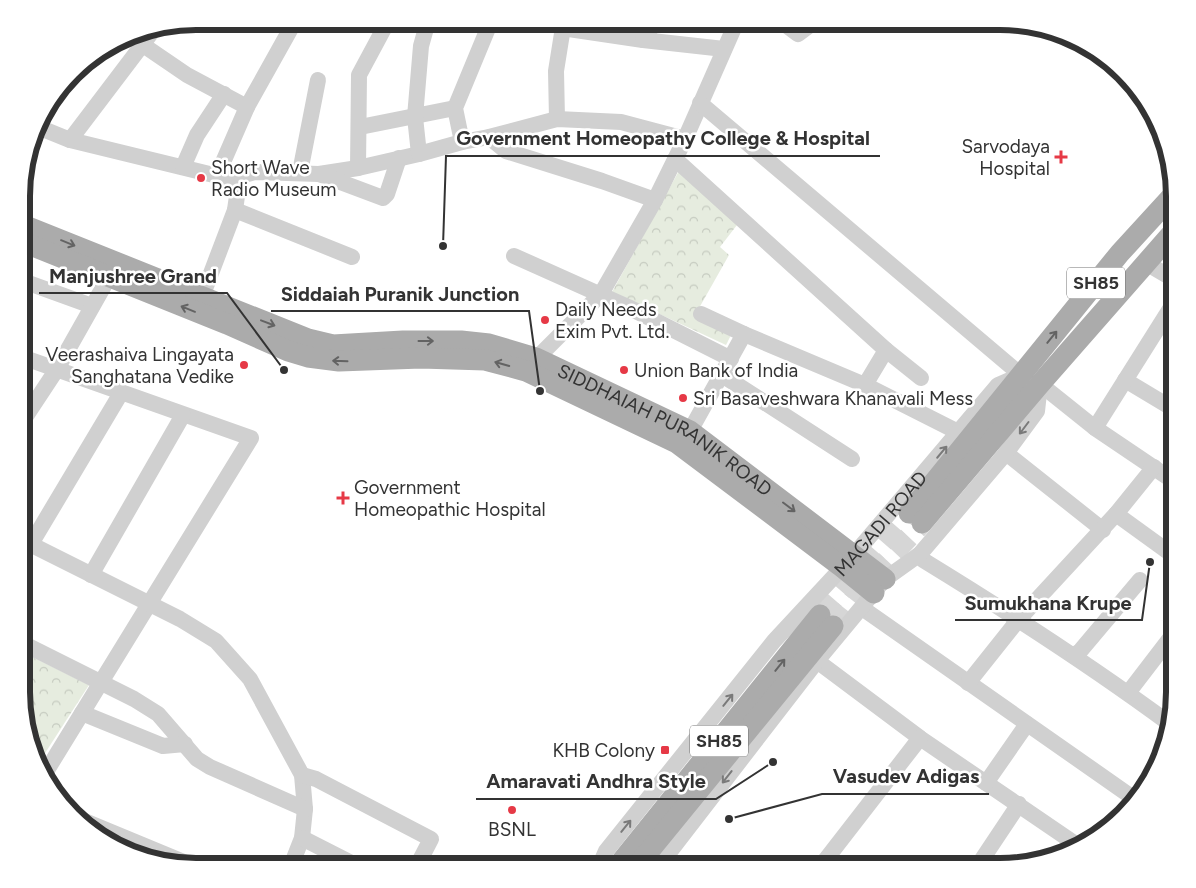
<svg xmlns="http://www.w3.org/2000/svg" width="1196" height="888" viewBox="0 0 1196 888" font-family="Figtree,sans-serif">
	<style>
		.forest { fill: url(#forest-crowns) }
		.lines { fill: none; stroke-linecap: round; stroke-linejoin: round }
		.major-tunnel { stroke: #d6d6d6; stroke-width: 21; stroke-dasharray: 21 11; stroke-linecap: butt }
		.minor { stroke: #d0d0d0; stroke-width: 16 }
		.major { stroke: #ababab; stroke-width: 21 }
		.oneway { stroke: #636363 }
		.oneway2 { stroke: #7a7a7a }
		.poi-dot { fill: #e63946; stroke: #fff; stroke-width: 2 }
		.labels { text-anchor: middle; stroke-width: 5; stroke-linejoin: round; paint-order: stroke }
		.shield { fill: #fff; stroke: #707070; stroke-width: 1 }
		.shield-label { font-size: 18px; font-weight: bold; fill: #333 }
		.poi-label { font-size: 19px; fill: #333; stroke: #fff; text-anchor: start }
		.street-label { font-size: 19px; fill: #333; stroke: #fff }
		.rim { fill: none; stroke: #333; stroke-width: 6 }
		.leader { fill: none; stroke: #333; stroke-width: 2 }
		.callout-dot { fill: #333; stroke: #fff; stroke-width: 2 }
		.callout-label { font-size: 20px; text-anchor: middle; font-weight: bold; fill: #333; stroke: #fff; stroke-width: 5; stroke-linejoin: round; paint-order: stroke }
	</style>
	<defs>
		<pattern id="forest-crowns" width="20" height="18" patternUnits="userSpaceOnUse" patternTransform="scale(1.25)"><rect width="20" height="18" fill="#e6ecdf"/><path d="M2 6a3 3 0 1 1 6 0M12 15a3 3 0 1 1 6 0" fill="none" stroke="#c6cbc0"/></pattern>
	</defs>
	<rect width="100%" height="100%" fill="#fff"/>
	<g class="forest">
		<polygon points="680,169 737,225 720,247 729,255 694,317 731,335 726,345 612,292"/>
		<polygon points="22,652 89,685 38,764 22,704"/>
	</g>
	<g class="lines">
		<g class="major-tunnel">
			<polyline points="820,615 909,513"/>
			<polyline points="833,626 874,574 922,523"/>
		</g>
		<g class="minor">
			<polyline points="782,22 798,34 814,22"/>
			<polyline points="562,28 643,40 724,49"/>
			<polyline points="643,40 656,21"/>
			<polyline points="143,45 187,75 247,107"/>
			<polyline points="557,119 556,71 564,21"/>
			<polyline points="38,127 70,140 230,179 255,172 319,174 358,168 419,154 462,142 489,137 557,119 621,122 685,139"/>
			<polyline points="360,127 455,108"/>
			<polyline points="489,137 506,151 602,181 655,200"/>
			<polyline points="70,140 155,28"/>
			<polyline points="462,142 455,108 491,21"/>
			<polyline points="419,154 415,117 421,46 428,21"/>
			<polyline points="675,159 886,350 865,385 958,432"/>
			<polyline points="183,167 197,135 224,94"/>
			<polyline points="358,168 359,75 388,21"/>
			<polyline points="300,172 318,80"/>
			<polyline points="319,174 383,198 387,194 399,158"/>
			<polyline points="217,176 247,107 295,21"/>
			<polyline points="235,210 352,257"/>
			<polyline points="514,256 628,307 731,359"/>
			<polyline points="1146,263 1175,280"/>
			<polyline points="23,281 92,306"/>
			<polyline points="202,297 235,210 238,189 230,179"/>
			<polyline points="701,314 744,334 865,385"/>
			<polyline points="886,350 921,378"/>
			<polyline points="22,357 251,438 44,775"/>
			<polyline points="530,365 601,294 655,200 685,139 737,21"/>
			<polyline points="722,375 852,459"/>
			<polyline points="1125,380 1175,410"/>
			<polyline points="1040,384 1095,428 1175,482"/>
			<polyline points="22,422 57,369 109,277 113,267"/>
			<polyline points="1095,428 1175,301"/>
			<polyline points="690,431 744,334"/>
			<polyline points="1006,453 1103,530"/>
			<polyline points="1116,514 1174,556"/>
			<polyline points="22,540 180,619 216,641 250,679 302,775 305,809 302,838 291,866"/>
			<polyline points="31,544 121,393"/>
			<path d="M920,554L923,560C1008,612 1090,665 1170,724"/>
			<polyline points="91,575 183,415"/>
			<polyline points="862,608 1136,800"/>
			<polyline points="22,643 134,699 158,714 197,759 210,767 305,809"/>
			<polyline points="1074,656 1081,650 1140,580"/>
			<polyline points="817,661 920,738 1080,847"/>
			<polyline points="968,683 1019,619 1116,514 1154,467"/>
			<polyline points="1128,693 1174,633"/>
			<polyline points="82,713 163,746 185,744"/>
			<polyline points="302,775 316,779 431,839 417,866"/>
			<polyline points="986,783 1027,724"/>
			<polyline points="77,818 193,866"/>
			<polyline points="302,838 357,866"/>
			<path id="s1" d="M599,867L606,851L774,641L853,556L998,385L1021,375L700,103"/>
			<polyline points="658,867 817,661 885,579 920,554 1006,453 1037,411 1040,384"/>
			<polyline points="820,867 920,738"/>
			<polyline points="977,867 1019,804"/>
		</g>
		<g class="major">
			<path id="s2" d="M23,225L308,339L333,345L403,341H461L489,344L536,358L690,431L885,579"/>
			<polyline points="23,242 227,324 288,351 308,357 339,361 421,358 485,360 526,371 677,443 842,567 874,593"/>
			<polyline points="909,513 1120,253 1174,194"/>
			<polyline points="922,523 1040,384 1175,230"/>
			<polyline points="617,867 820,615"/>
			<polyline points="636,867 833,626"/>
		</g>
	</g>
	<defs><path id="oneway-shaft" d="M-6 0H5M1.5-3L5.5 0L1.5 3" fill="none" stroke-width="1.6" stroke-linecap="round" stroke-linejoin="round" transform="scale(1.25)"/></defs>
	<g class="oneway">
		<use href="#oneway-shaft" transform="translate(68 243) rotate(22)"/>
		<use href="#oneway-shaft" transform="translate(188 309) rotate(-158)"/>
		<use href="#oneway-shaft" transform="translate(268 323) rotate(21)"/>
		<use href="#oneway-shaft" transform="translate(1052 337) rotate(-51)"/>
		<use href="#oneway-shaft" transform="translate(426 341)"/>
		<use href="#oneway-shaft" transform="translate(340 361) rotate(-178)"/>
		<use href="#oneway-shaft" transform="translate(502 364) rotate(-164)"/>
		<use href="#oneway-shaft" transform="translate(789 507) rotate(37)"/>
		<use href="#oneway-shaft" transform="translate(780 665) rotate(-51)"/>
	</g>
	<g class="oneway2">
		<use href="#oneway-shaft" transform="translate(1024 428) rotate(127)"/>
		<use href="#oneway-shaft" transform="translate(942 452) rotate(-50)"/>
		<use href="#oneway-shaft" transform="translate(728 700) rotate(-51)"/>
		<use href="#oneway-shaft" transform="translate(727 777) rotate(128)"/>
		<use href="#oneway-shaft" transform="translate(626 826) rotate(-51)"/>
	</g>
	<g class="poi-dot">
		<path d="M1058.5 149.5h5v5h5v5h-5v5h-5v-5h-5v-5h5z"/>
		<circle cx="201" cy="178" r="5"/>
		<circle cx="545" cy="320" r="5"/>
		<circle cx="244" cy="365" r="5"/>
		<circle cx="624" cy="370" r="5"/>
		<circle cx="683" cy="398" r="5"/>
		<path d="M340.5 490.5h5v5h5v5h-5v5h-5v-5h-5v-5h5z"/>
		<rect x="660" y="745" width="10" height="10" rx="2.5"/>
		<circle cx="512" cy="810" r="5"/>
	</g>
	<g class="labels">
		<g class="shield">
			<rect x="1067" y="267.5" width="58" height="31" rx="4"/>
			<rect x="690" y="725.5" width="58" height="31" rx="4"/>
		</g>
		<g class="shield-label">
			<text x="1096" y="289">SH85</text>
			<text x="719" y="747">SH85</text>
		</g>
		<g class="poi-label">
			<text x="1050" y="153" text-anchor="end">Sarvodaya<tspan x="1050" dy="22">Hospital</tspan></text>
			<text x="211" y="174">Short Wave<tspan x="211" dy="22">Radio Museum</tspan></text>
			<text x="555" y="316">Daily Needs<tspan x="555" dy="22">Exim Pvt. Ltd.</tspan></text>
			<text x="234" y="361" text-anchor="end">Veerashaiva Lingayata<tspan x="234" dy="22">Sanghatana Vedike</tspan></text>
			<text x="634" y="377">Union Bank of India</text>
			<text x="693" y="405">Sri Basaveshwara Khanavali Mess</text>
			<text x="354" y="494">Government<tspan x="354" dy="22">Homeopathic Hospital</tspan></text>
			<text x="655" y="757" text-anchor="end">KHB Colony</text>
			<text x="512" y="836" text-anchor="middle">BSNL</text>
		</g>
		<g class="street-label">
			<text dy="7" stroke="none"><textPath href="#s2" startOffset="686">SIDDHAIAH PURANIK ROAD</textPath></text>
			<text dy="7" stroke="none"><textPath href="#s1" startOffset="445">MAGADI ROAD</textPath></text>
		</g>
	</g>
	<path d="M0 0H1196V888H0ZM196 30H1000A166 166 0 0 1 1166 196V692A166 166 0 0 1 1000 858H196A166 166 0 0 1 30 692V196A166 166 0 0 1 196 30Z" fill="#fff" fill-rule="evenodd"/>
	<path class="rim" d="M196 30H1000A166 166 0 0 1 1166 196V692A166 166 0 0 1 1000 858H196A166 166 0 0 1 30 692V196A166 166 0 0 1 196 30Z"/>
	<path class="leader" d="M443 246L446 156H880M284 370L227 293H39M540 391L529 311H271M1150 562L1142 620H955M729 819L822 794H989M773 762L716 799H476"/>
	<g class="callout-dot">
		<circle cx="443" cy="246" r="5"/>
		<circle cx="284" cy="370" r="5"/>
		<circle cx="540" cy="391" r="5"/>
		<circle cx="1150" cy="562" r="5"/>
		<circle cx="729" cy="819" r="5"/>
		<circle cx="773" cy="762" r="5"/>
	</g>
	<g class="callout-label">
		<text x="663" y="145">Government Homeopathy College &amp; Hospital</text>
		<text x="133" y="283">Manjushree Grand</text>
		<text x="400" y="301">Siddaiah Puranik Junction</text>
		<text x="1048" y="610">Sumukhana Krupe</text>
		<text x="906" y="783">Vasudev Adigas</text>
		<text x="596" y="788">Amaravati Andhra Style</text>
	</g>
</svg>
